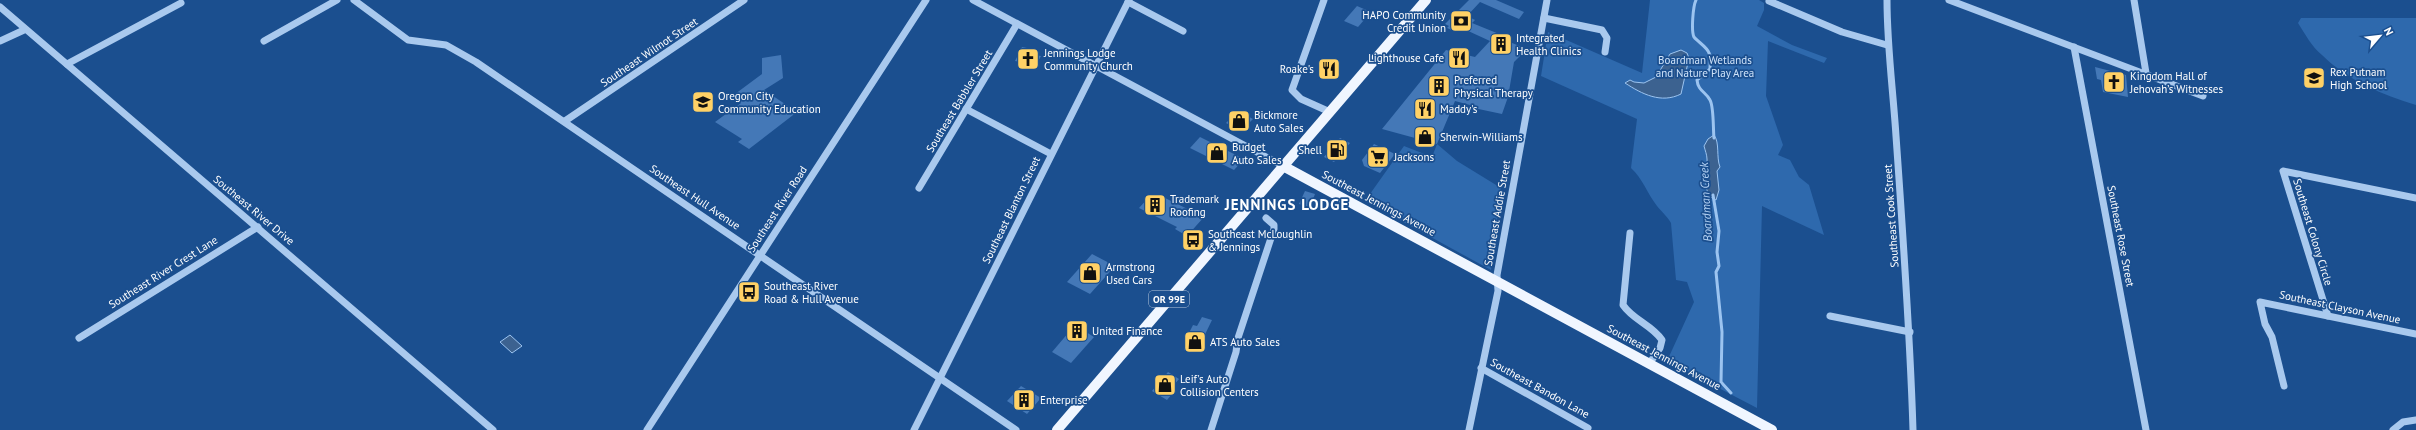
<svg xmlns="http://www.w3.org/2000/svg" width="2416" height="430" viewBox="0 0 2416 430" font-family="'PT Sans',sans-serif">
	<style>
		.green { fill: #2e69ad }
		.water { fill: #3c6290; stroke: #9cc4f0 }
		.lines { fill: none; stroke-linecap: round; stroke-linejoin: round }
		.stream { stroke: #9cc4f0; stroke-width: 3 }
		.building { fill: #4478b7 }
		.minor { stroke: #a9c9ee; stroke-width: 7 }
		.major { stroke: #f0f6ff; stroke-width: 10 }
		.labels { text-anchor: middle; stroke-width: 3.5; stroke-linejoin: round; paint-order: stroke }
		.shield { fill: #1b4f8f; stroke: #bbcadd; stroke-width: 1 }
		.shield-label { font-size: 10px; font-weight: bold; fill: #fff }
		.poi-label { font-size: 11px; fill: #fff; stroke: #1b4f8f; text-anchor: start }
		.street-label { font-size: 11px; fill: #fff; stroke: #1b4f8f }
		.park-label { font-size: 11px; fill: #cfe3fa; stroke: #1b4f8f }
		.water-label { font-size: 12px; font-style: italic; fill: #b5d3f5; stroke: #1b4f8f }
		.district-label { font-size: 15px; font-weight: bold; letter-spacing: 1px; fill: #fff; stroke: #1b4f8f }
	</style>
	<rect width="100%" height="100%" fill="#1b4f8f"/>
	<g class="green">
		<path d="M1650,0H1759L1764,3V10L1757,26L1792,45L1827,58L1824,63L1768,41L1766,96L1783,145L1778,155L1790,160L1799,177L1809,185L1824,235L1762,206L1757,408L1667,361L1694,302L1687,282L1676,280L1671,223C1667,216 1662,212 1657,206C1647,193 1643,179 1631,168L1637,119L1541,76L1548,32L1642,73Z"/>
		<path d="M2301,18H2416V105C2383,95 2347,80 2322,55C2312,47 2305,34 2298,23Z"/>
		<polygon points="1437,144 1457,161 1501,188 1491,270 1365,201 1404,146 1432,157"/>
	</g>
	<g class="water">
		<path d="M1681,50L1687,53L1689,58L1681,94C1661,104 1642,94 1625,83L1630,80L1634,82L1644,83L1656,77L1670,54Z"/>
		<path d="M1714,135C1720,143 1716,157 1720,167L1717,171L1719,190L1716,200C1700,194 1708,171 1707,159C1707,155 1705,150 1704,146L1708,139Z"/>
		<polygon points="510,335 522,346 512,353 500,342"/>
	</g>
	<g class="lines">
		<g class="stream">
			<path d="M1696,0C1693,6 1691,31 1694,37C1698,42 1707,47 1709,53C1711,57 1710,64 1710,69L1697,80C1698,91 1706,92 1710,100C1714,107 1713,130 1714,138"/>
			<polyline points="1713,195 1719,231 1717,252 1719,266 1716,272 1722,332 1721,382 1731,393"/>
		</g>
	</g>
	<g class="building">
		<polygon points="1469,0 1496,0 1524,12 1519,19 1480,2 1467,16 1475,20 1472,23 1509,38 1507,41 1522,47 1517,53 1521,55 1514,62 1508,97 1502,114 1469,107 1470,105 1455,101 1437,144 1382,129 1446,50 1475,57 1490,41 1466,30 1464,32 1456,29 1454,31 1447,28 1449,26 1445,24"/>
		<polygon points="1357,6 1371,12 1358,27 1344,21"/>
		<polygon points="1022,47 1032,49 1029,54 1041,56 1036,65 1015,61"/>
		<polygon points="781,55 783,78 764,90 797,112 749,149 738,142 742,139 715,122 741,103 731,97 762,74 762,58"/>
		<polygon points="2095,67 2126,75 2128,97 2103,92 2101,80 2097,79"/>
		<polygon points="1238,111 1253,119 1241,131 1226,123"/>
		<polygon points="1200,137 1244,159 1234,170 1190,148"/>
		<polygon points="1340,138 1350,143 1334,162 1324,157"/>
		<polygon points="1374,144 1395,154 1380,173 1364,166 1362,160"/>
		<polygon points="1305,191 1315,194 1310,207 1299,204"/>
		<polygon points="1150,196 1160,201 1163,197 1204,217 1187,236 1175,229 1177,227 1139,208"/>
		<polygon points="1092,254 1115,266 1090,294 1067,282"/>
		<polygon points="1202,317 1212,320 1196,353 1184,350 1192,334 1189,333 1193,325 1197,326"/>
		<polygon points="1075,325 1094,337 1071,363 1052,352"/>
		<polygon points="1168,372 1179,379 1168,392 1172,394 1167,400 1152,391"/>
		<polygon points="1021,386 1041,398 1027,414 1007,401"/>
	</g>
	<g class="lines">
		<g class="minor">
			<polyline points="354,0 408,40 446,45 476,62 1016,430"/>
			<polyline points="973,0 1283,166"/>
			<polyline points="1324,0 1292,90 1301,99 1330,112"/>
			<path d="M1887,0C1887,46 1893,90 1896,136C1903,234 1910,332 1913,430"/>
			<polyline points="1949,0 2203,96"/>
			<polyline points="2134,0 2146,73"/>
			<polyline points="1769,1 1842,32 1887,45"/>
			<polyline points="1128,2 1183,31"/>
			<polyline points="0,7 493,430"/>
			<polyline points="1544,18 1602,30 1607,38 1605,52"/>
			<polyline points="0,41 24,30"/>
			<polyline points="264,41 337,0"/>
			<polyline points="2074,47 2146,430"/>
			<polyline points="67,64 181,3"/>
			<polyline points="966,109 1051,154"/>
			<polyline points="565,121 744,0"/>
			<polyline points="919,188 1017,24"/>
			<path d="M1630,233L1623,305C1633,320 1652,325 1662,340L1660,348L1649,364"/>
			<polyline points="1830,316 1910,332"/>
			<polyline points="2328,316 2283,171 2416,198"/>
			<polyline points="79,338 258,227"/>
			<polyline points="1481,368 1588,428"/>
			<polyline points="2284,386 2272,337 2265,324 2260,302 2416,334"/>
			<polyline points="647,430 926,0"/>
			<polyline points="914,430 1129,0"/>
			<polyline points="1211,430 1236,352 1238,338 1274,229 1274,225 1266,218"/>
			<polyline points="1469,430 1498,291 1497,275 1547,0"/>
			<polyline points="2393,430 2403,422 2416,420"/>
		</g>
		<g class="major">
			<polyline points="1283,166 1772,430"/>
			<polyline points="1057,430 1426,0"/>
		</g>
	</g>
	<defs>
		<g id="bank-square" transform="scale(1.15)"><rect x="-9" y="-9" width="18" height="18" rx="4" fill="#ffd166" stroke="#1b4f8f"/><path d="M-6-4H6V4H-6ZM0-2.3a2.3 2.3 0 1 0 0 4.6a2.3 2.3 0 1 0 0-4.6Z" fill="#111"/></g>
		<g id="building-square" transform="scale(1.15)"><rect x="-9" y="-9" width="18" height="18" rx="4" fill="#ffd166" stroke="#1b4f8f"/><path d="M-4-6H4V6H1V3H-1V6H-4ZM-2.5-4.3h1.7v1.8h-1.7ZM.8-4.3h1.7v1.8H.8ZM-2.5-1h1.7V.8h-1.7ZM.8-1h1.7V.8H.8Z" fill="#111"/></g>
		<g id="restaurant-square" transform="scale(1.15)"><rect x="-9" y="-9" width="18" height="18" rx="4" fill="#ffd166" stroke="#1b4f8f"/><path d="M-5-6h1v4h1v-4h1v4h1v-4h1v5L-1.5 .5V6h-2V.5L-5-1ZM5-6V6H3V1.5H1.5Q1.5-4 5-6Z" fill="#111"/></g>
		<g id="church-square" transform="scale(1.15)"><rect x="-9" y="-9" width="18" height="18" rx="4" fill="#ffd166" stroke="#1b4f8f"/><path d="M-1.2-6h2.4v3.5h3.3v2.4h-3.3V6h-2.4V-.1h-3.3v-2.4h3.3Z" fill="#111"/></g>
		<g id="school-square" transform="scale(1.15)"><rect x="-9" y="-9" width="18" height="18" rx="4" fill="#ffd166" stroke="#1b4f8f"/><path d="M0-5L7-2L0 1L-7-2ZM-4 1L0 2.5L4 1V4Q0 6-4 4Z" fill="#111"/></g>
		<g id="shop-square" transform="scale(1.15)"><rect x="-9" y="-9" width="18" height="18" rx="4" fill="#ffd166" stroke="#1b4f8f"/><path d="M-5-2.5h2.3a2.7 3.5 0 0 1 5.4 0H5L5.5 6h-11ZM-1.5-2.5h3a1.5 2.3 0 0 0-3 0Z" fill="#111"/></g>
		<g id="fuel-square" transform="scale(1.15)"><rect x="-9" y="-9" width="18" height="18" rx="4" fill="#ffd166" stroke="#1b4f8f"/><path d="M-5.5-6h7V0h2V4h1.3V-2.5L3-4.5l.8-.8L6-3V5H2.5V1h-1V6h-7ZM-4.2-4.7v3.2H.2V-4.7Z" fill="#111"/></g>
		<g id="supermarket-square" transform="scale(1.15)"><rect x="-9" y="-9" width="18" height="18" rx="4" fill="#ffd166" stroke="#1b4f8f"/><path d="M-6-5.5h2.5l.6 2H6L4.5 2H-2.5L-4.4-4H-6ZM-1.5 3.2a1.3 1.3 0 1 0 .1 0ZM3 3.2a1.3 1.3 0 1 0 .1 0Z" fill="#111"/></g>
		<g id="bus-square" transform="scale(1.15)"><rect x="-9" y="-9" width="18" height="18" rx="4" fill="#ffd166" stroke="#1b4f8f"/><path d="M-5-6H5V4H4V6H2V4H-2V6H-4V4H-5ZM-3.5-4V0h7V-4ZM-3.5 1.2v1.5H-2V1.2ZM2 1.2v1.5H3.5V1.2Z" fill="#111"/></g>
	</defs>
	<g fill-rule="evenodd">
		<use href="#bank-square" x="1461" y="21"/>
		<use href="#building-square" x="1501" y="44"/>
		<use href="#restaurant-square" x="1459" y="58"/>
		<use href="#church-square" x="1028" y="59"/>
		<use href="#restaurant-square" x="1329" y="69"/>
		<use href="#school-square" x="2314" y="78"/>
		<use href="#church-square" x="2114" y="82"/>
		<use href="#building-square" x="1439" y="86"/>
		<use href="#school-square" x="703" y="102"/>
		<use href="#restaurant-square" x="1425" y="109"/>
		<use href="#shop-square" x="1239" y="121"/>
		<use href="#shop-square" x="1425" y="137"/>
		<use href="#fuel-square" x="1337" y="150"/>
		<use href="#shop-square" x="1217" y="153"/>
		<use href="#supermarket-square" x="1378" y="157"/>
		<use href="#building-square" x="1155" y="205"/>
		<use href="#bus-square" x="1193" y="240"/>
		<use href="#shop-square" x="1090" y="273"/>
		<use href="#bus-square" x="749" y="292"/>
		<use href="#building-square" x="1077" y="331"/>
		<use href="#shop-square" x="1195" y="342"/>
		<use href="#shop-square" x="1165" y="385"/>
		<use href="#building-square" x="1024" y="400"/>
	</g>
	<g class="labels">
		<rect class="shield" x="1149" y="291" width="40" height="16" rx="3"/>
		<g class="shield-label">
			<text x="1169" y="303">OR 99E</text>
		</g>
		<g class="poi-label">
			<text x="1446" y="19" text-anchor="end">HAPO Community<tspan x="1446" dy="13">Credit Union</tspan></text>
			<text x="1516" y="42">Integrated<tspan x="1516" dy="13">Health Clinics</tspan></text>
			<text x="1044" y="57">Jennings Lodge<tspan x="1044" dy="13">Community Church</tspan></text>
			<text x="1444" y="62" text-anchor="end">Lighthouse Cafe</text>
			<text x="1314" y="73" text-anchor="end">Roake's</text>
			<text x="2330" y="76">Rex Putnam<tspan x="2330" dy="13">High School</tspan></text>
			<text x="2130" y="80">Kingdom Hall of<tspan x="2130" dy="13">Jehovah’s Witnesses</tspan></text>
			<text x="1454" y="84">Preferred<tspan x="1454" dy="13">Physical Therapy</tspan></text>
			<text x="718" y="100">Oregon City<tspan x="718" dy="13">Community Education</tspan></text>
			<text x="1440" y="113">Maddy's</text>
			<text x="1254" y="119">Bickmore<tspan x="1254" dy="13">Auto Sales</tspan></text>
			<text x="1440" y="141">Sherwin-Williams</text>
			<text x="1232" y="151">Budget<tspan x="1232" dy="13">Auto Sales</tspan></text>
			<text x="1322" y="154" text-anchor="end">Shell</text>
			<text x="1394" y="161">Jacksons</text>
			<text x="1170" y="203">Trademark<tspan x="1170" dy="13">Roofing</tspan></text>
			<text x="1208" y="238">Southeast McLoughlin<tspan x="1208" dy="13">&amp; Jennings</tspan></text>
			<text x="1106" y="271">Armstrong<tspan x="1106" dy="13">Used Cars</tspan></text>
			<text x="764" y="290">Southeast River<tspan x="764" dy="13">Road &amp; Hull Avenue</tspan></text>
			<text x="1092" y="335">United Finance</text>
			<text x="1210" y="346">ATS Auto Sales</text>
			<text x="1180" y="383">Leif's Auto<tspan x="1180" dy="13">Collision Centers</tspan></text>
			<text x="1040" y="404">Enterprise</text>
		</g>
		<g class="street-label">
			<text transform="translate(649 52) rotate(-34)" y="4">Southeast Wilmot Street</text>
			<text transform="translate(959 101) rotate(-59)" y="4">Southeast Babbler Street</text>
			<text transform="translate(695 197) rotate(34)" y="4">Southeast Hull Avenue</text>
			<text transform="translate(1379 203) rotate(28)" y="4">Southeast Jennings Avenue</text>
			<text transform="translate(777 209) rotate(-57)" y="4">Southeast River Road</text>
			<text transform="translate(254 210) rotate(40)" y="4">Southeast River Drive</text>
			<text transform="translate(1011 210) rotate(-64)" y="4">Southeast Blanton Street</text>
			<text transform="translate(1497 213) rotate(-80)" y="4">Southeast Addie Street</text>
			<text transform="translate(1891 216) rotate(-94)" y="4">Southeast Cook Street</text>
			<text transform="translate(2313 232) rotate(73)" y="4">Southeast Colony Circle</text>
			<text transform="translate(2121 236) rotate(79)" y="4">Southeast Rose Street</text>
			<text transform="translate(163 272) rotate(-32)" y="4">Southeast River Crest Lane</text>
			<text transform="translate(2340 307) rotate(12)" y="4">Southeast Clayson Avenue</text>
			<text transform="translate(1664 357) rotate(28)" y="4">Southeast Jennings Avenue</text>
			<text transform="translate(1540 388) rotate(29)" y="4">Southeast Bandon Lane</text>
		</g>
		<g class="park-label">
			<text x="1705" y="64">Boardman Wetlands<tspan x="1705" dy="13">and Nature Play Area</tspan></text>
		</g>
		<g class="water-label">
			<text transform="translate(1706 202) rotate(-93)" y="4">Boardman Creek</text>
		</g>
		<g class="district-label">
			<text x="1287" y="210">JENNINGS LODGE</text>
		</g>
	</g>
	<g transform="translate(2380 36) rotate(62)" stroke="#1b4f8f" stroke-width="3" paint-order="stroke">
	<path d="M0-3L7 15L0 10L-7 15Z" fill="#ffffff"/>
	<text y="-6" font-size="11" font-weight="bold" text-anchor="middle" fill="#ffffff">N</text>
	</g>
</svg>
